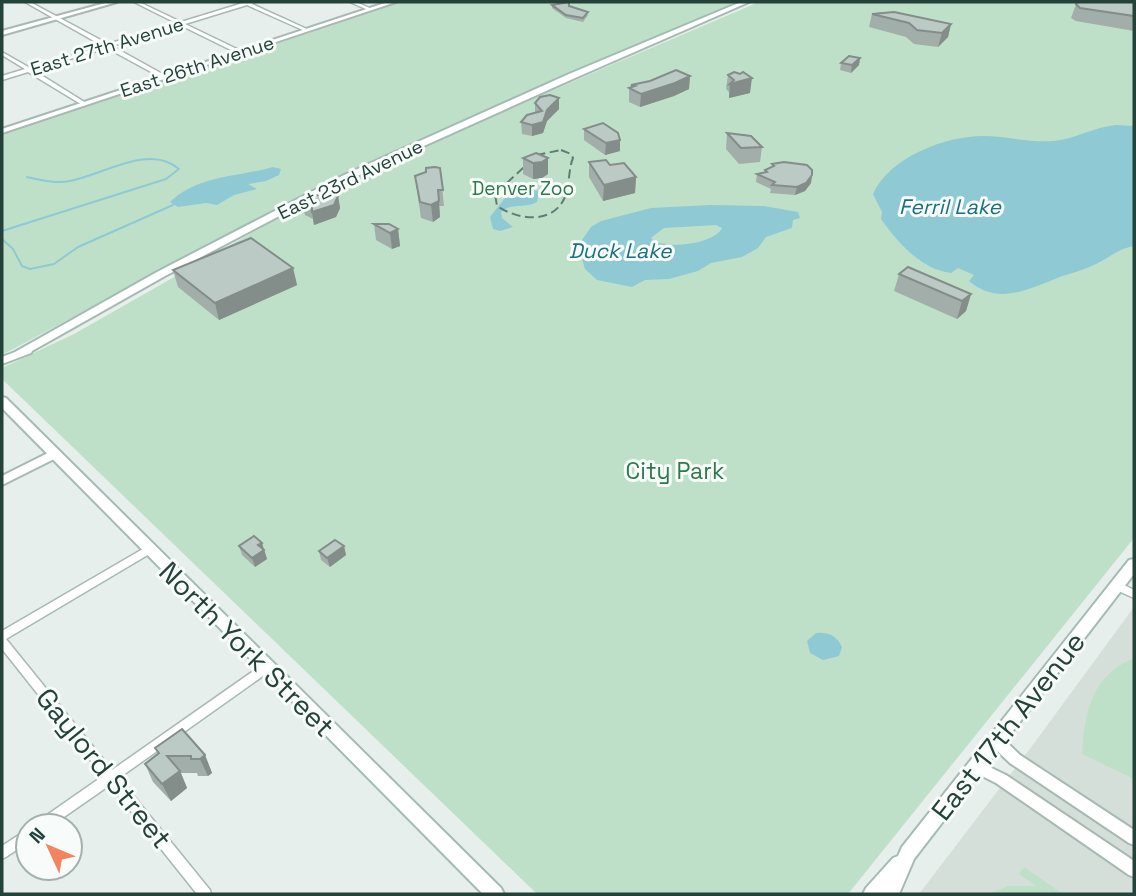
<svg xmlns="http://www.w3.org/2000/svg" width="1136" height="896" viewBox="0 0 1136 896" font-family="'Space Grotesk',sans-serif">
	<style>
		.built { fill: #d4dfda }
		.green { fill: #bfe0c8 }
		.water { fill: #8ec9d4; fill-rule: evenodd }
		.lines { fill: none; stroke-linecap: round; stroke-linejoin: round }
		.stream { stroke: #8ec9d4; stroke-width: 2 }
		.minor-casing { stroke: #a8b8b2; stroke-width: 3 }
		.tertiary-casing { stroke: #a8b8b2; stroke-width: 4 }
		.secondary-casing { stroke: #a4bbb3; stroke-width: 4 }
		.minor { fill: #fff; fill-rule: evenodd }
		.tertiary { fill: #fff; fill-rule: evenodd }
		.secondary { fill: #fff; fill-rule: evenodd }
		.rail { stroke: #5f7d75; stroke-width: 2; stroke-dasharray: 9 4.5; stroke-linecap: butt }
		.wall { fill: #a1aea9 }
		.shaded-wall { fill: #838d89 }
		.building { fill: #bbcac4; stroke: #838d89; stroke-width: 2 }
		.labels { text-anchor: middle; stroke-width: 6; stroke-linejoin: round; paint-order: stroke }
		.far-street-label { font-size: 19px; fill: #24423a; stroke: #f7fbf9 }
		.far-park-label { font-size: 19px; fill: #2d7a4b; stroke: #f7fbf9 }
		.far-water-label { font-size: 21px; font-style: italic; fill: #1c6f80; stroke: #f7fbf9 }
		.park-label { font-size: 23px; fill: #2d7a4b; stroke: #f7fbf9 }
		.near-street-label { font-size: 28px; fill: #24423a; stroke: #f7fbf9 }
	</style>
	<rect width="100%" height="100%" fill="#e6efeb"/>
	<polygon class="built" points="1134,607 1134,894 919,894 1035,742"/>
	<g class="green">
		<polygon points="402,2 741,2 332,179 2,355 2,135"/>
		<polygon points="759,2 1134,2 1134,538 848,894 537,894 2,379 2,368 74,334 329,189 438,139"/>
		<path d="M1134,658V779L1082,754C1084,713 1092,675 1134,658Z"/>
		<polygon points="1024,867 1063,894 989,894 1008,886 1036,886 1019,874"/>
	</g>
	<g class="water">
		<path d="M1116,125L1134,126V246C1118,249 1110,257 1096,264C1084,270 1071,273 1060,277C1029,289 998,306 969,281L974,275L958,268L951,273C921,269 899,244 881,219L882,212L873,194C889,157 946,136 983,136C1007,136 1030,143 1054,141C1075,139 1094,127 1116,125Z"/>
		<path d="M273,167L281,169L279,175L266,181L248,184L257,189L234,195L217,205L206,203L178,207L170,202C198,175 238,177 273,167Z"/>
		<path d="M530,190L539,191L537,202C525,209 512,202 501,212L502,218L513,227L500,231L493,229L490,217L505,198L517,197Z"/>
		<path d="M711,205L764,206L798,212L800,218L793,220L792,228L766,237L758,248L742,257L711,263L698,271L669,279L645,280L632,287L597,280L585,269L580,252L582,240L591,227L601,221L651,208ZM716,225L722,228C715,244 663,251 651,238L664,228Z"/>
		<path d="M816,633C828,632 837,636 842,647L839,656L823,660L810,653L807,641Z"/>
	</g>
	<g class="lines">
		<g class="stream">
			<path d="M2,231L166,179L179,169C149,143 103,175 70,181C56,184 41,180 27,177"/>
			<polyline points="2,239 13,249 22,266 30,269 54,264 78,247 173,205"/>
		</g>
		<g class="minor-casing">
			<g id="minor">
				<polygon points="25,2 30,2 108,44 176,23 134,2 139,2 181,22 243,3 242,2 254,2 252,4 309,30 305,31 247,5 185,24 241,51 241,53 237,53 180,25 112,46 166,76 166,78 162,78 107,48 33,70 86,103 87,104 84,106 28,72 2,80 2,76 25,69 2,55 2,52 30,68 103,46"/>
				<polygon points="350,2 356,2 372,9 368,10"/>
				<polygon points="148,546 151,547 153,550 151,553 6,639 112,770 262,665 266,664 270,665 271,668 270,671 119,778 210,890 211,894 197,894 110,785 51,826 35,826 37,822 103,776 2,649 2,631"/>
				<polygon points="1118,582 1134,590 1134,598 1114,589 1113,586 1114,583"/>
				<polygon points="28,829 28,842 6,857 2,859 2,846"/>
			</g>
		</g>
		<g class="tertiary-casing">
			<g id="tertiary">
				<polygon points="109,2 117,2 2,35 2,31"/>
				<polygon points="388,2 396,2 2,133 2,129"/>
				<polygon points="54,450 58,451 59,454 58,457 2,485 2,476"/>
				<polygon points="997,736 1002,738 1020,755 1134,830 1134,845 1129,843 1010,763 992,746 990,742 992,738"/>
				<polygon points="977,761 1006,775 1134,861 1134,877 1129,875 996,783 972,771 970,767 972,763"/>
			</g>
		</g>
		<g class="secondary-casing">
			<g id="secondary">
				<polygon points="741,2 749,2 575,78 348,180 165,276 32,351 31,353 2,364 2,357 15,352 157,272 342,176 569,74"/>
				<polygon points="2,397 6,398 501,888 504,894 483,894 2,408"/>
				<polygon points="1134,559 1134,574 914,859 899,894 863,894 866,888 893,858 898,856 902,847 1129,560"/>
			</g>
		</g>
		<use href="#minor" class="minor"/>
		<use href="#tertiary" class="tertiary"/>
		<use href="#secondary" class="secondary"/>
		<path class="rail" d="M561,150L571,154L573,158C568,170 570,185 565,197C553,225 518,220 497,206L495,194L537,155Z"/>
	</g>
	<g class="wall">
		<polygon points="1134,2 1134,31 1076,21 1071,18 1076,4"/>
		<polygon points="552,5 569,6 588,15 583,22 566,18 552,8"/>
		<polygon points="872,14 951,24 948,37 938,47 914,44 906,37 869,27"/>
		<polygon points="860,58 859,65 851,73 840,70 841,63"/>
		<polygon points="728,75 750,93 729,98 729,92 726,89"/>
		<polygon points="690,76 689,89 674,96 640,107 629,102 629,88 631,88 631,85"/>
		<polygon points="559,98 559,109 547,121 543,133 532,136 522,134 521,122 535,113 535,103"/>
		<polygon points="584,129 620,140 620,151 605,155 584,140"/>
		<polygon points="727,133 762,147 760,162 739,164 726,149"/>
		<polygon points="523,158 548,158 548,174 542,178 533,179 523,174"/>
		<polygon points="589,162 610,165 636,177 635,193 603,201 589,177"/>
		<polygon points="772,164 812,175 811,183 805,191 795,195 770,193 771,189 756,182 757,174 764,173 765,170 772,167"/>
		<polygon points="440,168 444,206 439,206 440,217 433,222 421,218 415,176"/>
		<polygon points="338,196 340,208 336,217 314,225 313,219 305,215 302,203"/>
		<polygon points="374,224 398,229 400,246 392,249 376,240"/>
		<polygon points="293,268 297,285 295,286 219,320 178,287 173,270"/>
		<polygon points="899,274 971,294 966,311 957,319 894,291"/>
		<polygon points="239,546 264,550 267,559 255,567 242,555"/>
		<polygon points="344,546 346,555 330,567 321,560 319,551"/>
		<polygon points="155,748 205,755 212,773 208,776 198,776 197,773 181,773 187,788 171,801 153,782 145,764 158,754"/>
	</g>
	<g class="shaded-wall">
		<polygon points="951,24 948,37 938,47 942,33"/>
		<polygon points="860,58 859,65 851,73 852,65"/>
		<polygon points="690,76 689,89 674,96 640,107 641,94"/>
		<polygon points="752,78 750,93 729,98 730,84"/>
		<polygon points="559,98 559,109 547,121 543,133 532,136 532,125"/>
		<polygon points="620,140 620,151 605,155 606,143"/>
		<polygon points="548,158 548,174 542,178 533,179 533,163"/>
		<polygon points="812,175 811,183 805,191 795,195 797,187"/>
		<polygon points="636,177 635,193 603,201 604,185"/>
		<polygon points="338,196 340,208 336,217 314,225 312,212"/>
		<polygon points="439,201 440,217 433,222 431,205"/>
		<polygon points="398,229 400,246 392,249 390,233"/>
		<polygon points="293,268 297,285 295,286 219,320 215,303"/>
		<polygon points="971,294 966,311 957,319 962,301"/>
		<polygon points="262,543 267,559 255,567 252,558 258,545"/>
		<polygon points="344,546 346,555 330,567 327,558"/>
		<polygon points="205,755 212,773 208,776 200,759"/>
		<polygon points="180,771 187,788 171,801 162,784"/>
	</g>
	<g class="building">
		<polygon points="569,2 569,6 588,12 583,18 566,15 552,5"/>
		<polygon points="1078,2 1134,2 1134,16 1080,8 1076,4"/>
		<polygon points="894,12 951,24 942,33 917,30 909,23 872,14"/>
		<polygon points="849,56 860,58 852,65 841,63"/>
		<polygon points="676,70 690,76 675,83 641,94 629,88 635,86 631,85 650,81"/>
		<polygon points="734,72 740,74 743,72 752,78 730,84 734,80 728,75"/>
		<polygon points="550,95 559,98 547,110 543,122 532,125 521,122 527,115 542,111 535,103 540,97"/>
		<polygon points="603,123 618,133 620,140 606,143 584,129"/>
		<polygon points="727,133 751,136 762,147 741,148"/>
		<polygon points="536,153 548,158 542,162 533,163 523,158"/>
		<polygon points="606,160 610,165 624,163 636,177 604,185 589,162"/>
		<polygon points="784,162 807,165 812,170 812,175 806,183 797,187 772,185 775,182 757,174 767,172 765,170 774,166 772,164"/>
		<polygon points="435,167 440,168 443,190 438,190 439,201 431,205 420,202 415,176 426,172 426,168"/>
		<polygon points="323,192 338,196 334,205 312,212 312,208 302,203"/>
		<polygon points="374,224 389,224 398,229 390,233"/>
		<polygon points="251,238 293,268 215,303 173,270"/>
		<polygon points="908,267 971,294 962,301 899,274"/>
		<polygon points="254,536 262,543 258,545 264,550 252,558 239,546"/>
		<polygon points="335,540 344,546 327,558 319,551"/>
		<polygon points="182,729 205,755 200,759 191,759 191,756 167,756 180,771 162,784 145,764 159,753 155,748"/>
	</g>
	<g class="labels">
		<g class="far-street-label">
			<text transform="translate(107 46) rotate(-17)" y="7">East 27th Avenue</text>
			<text transform="translate(197 66) rotate(-18)" y="7">East 26th Avenue</text>
			<text transform="translate(350 179) rotate(-26)" y="7">East 23rd Avenue</text>
		</g>
		<g class="far-park-label">
			<text x="523" y="195">Denver Zoo</text>
		</g>
		<g class="far-water-label">
			<text x="950" y="214">Ferril Lake</text>
			<text x="620" y="258">Duck Lake</text>
		</g>
		<g class="park-label">
			<text x="675" y="479">City Park</text>
		</g>
		<g class="near-street-label">
			<text transform="translate(247 649) rotate(45)" y="10">North York Street</text>
			<text transform="translate(1008 726) rotate(-52)" y="10">East 17th Avenue</text>
			<text transform="translate(104 768) rotate(51)" y="10">Gaylord Street</text>
		</g>
	</g>
	<rect width="1136" height="896" fill="none" stroke="#24423a" stroke-width="7"/>
	<g transform="translate(49 847) rotate(314)"><circle r="33" fill="#f7fbf9" stroke="#a3b1ad" stroke-width="2"/>
	<path d="M0-5L12 26L0 18L-12 26Z" fill="#f4845f"/>
	<text y="-10" font-size="19" font-weight="bold" text-anchor="middle" fill="#24423a">N</text>
	</g>
</svg>
